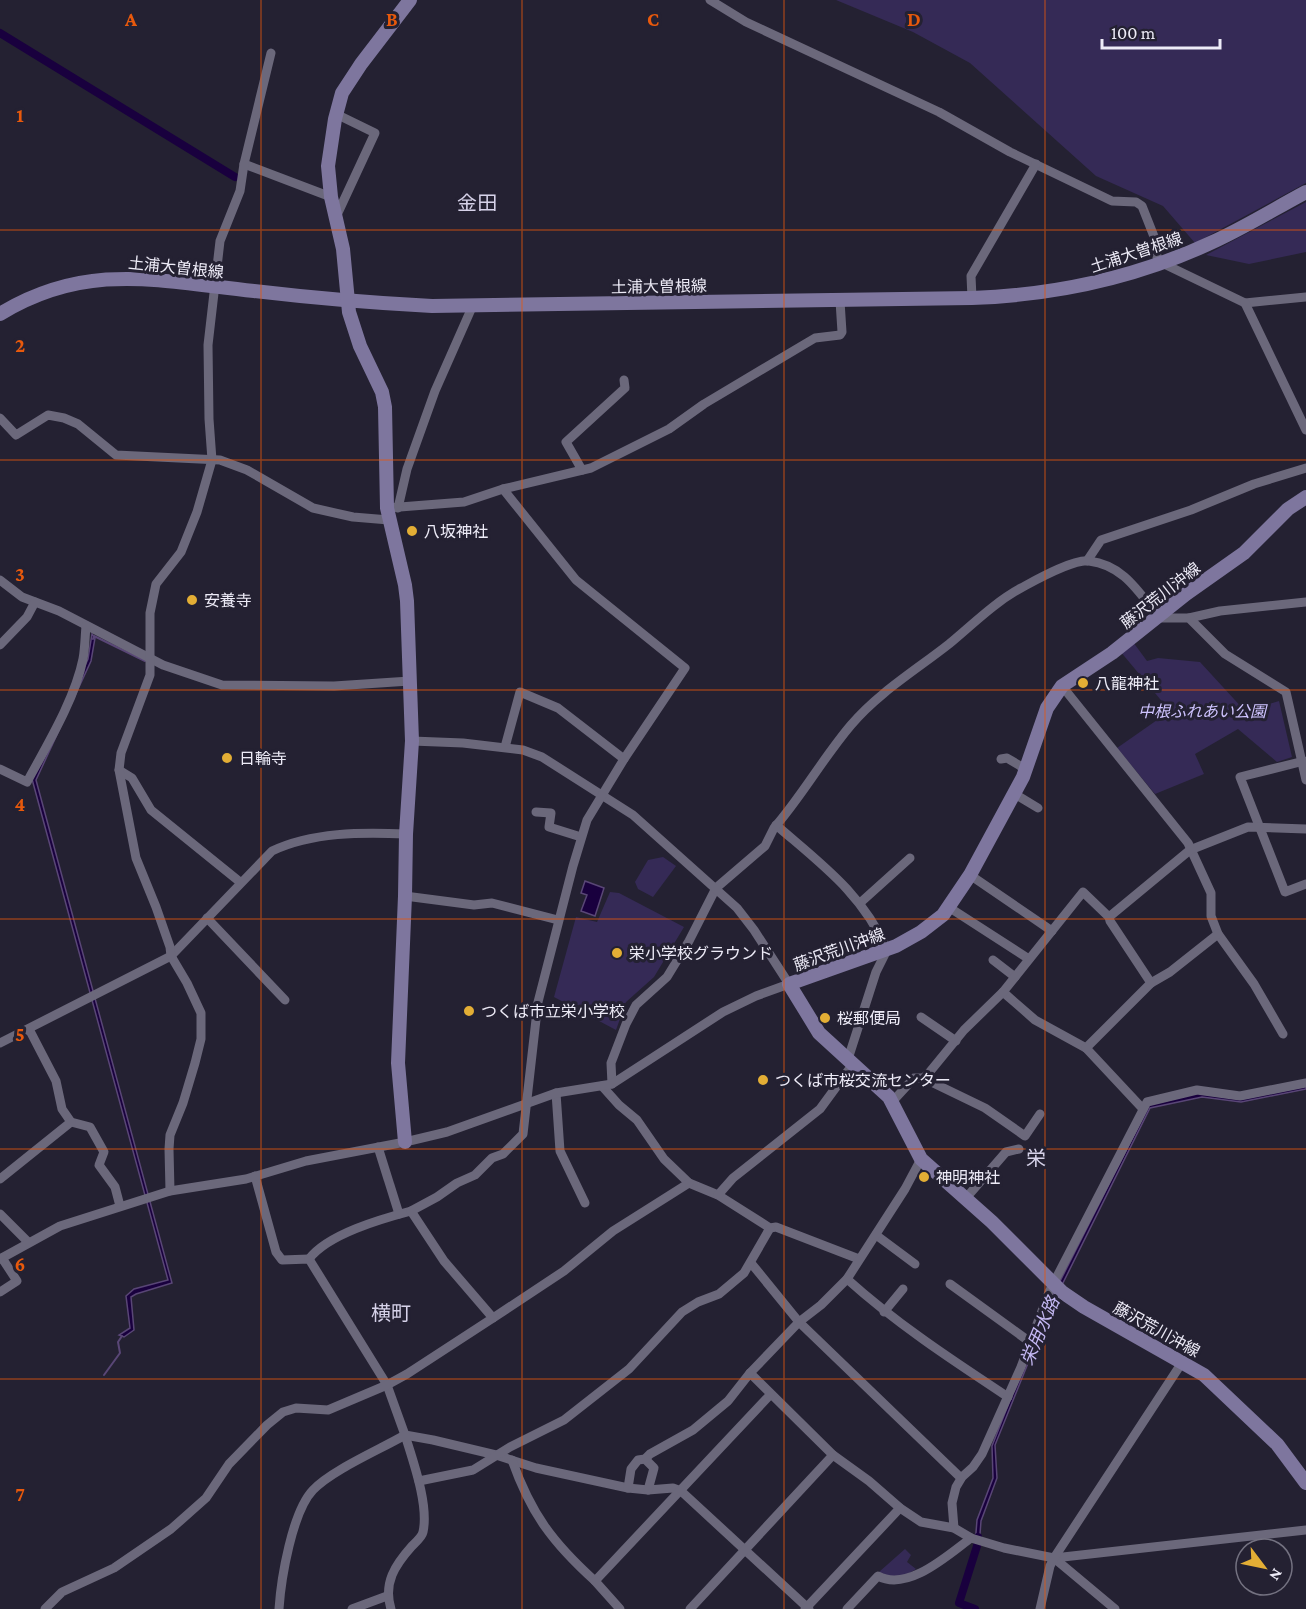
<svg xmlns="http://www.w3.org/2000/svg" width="1306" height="1609" viewBox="0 0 1306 1609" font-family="'Crimson Pro','Noto Sans JP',serif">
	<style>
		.green { fill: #352a56 }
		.water { fill: #19003e; stroke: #594676; stroke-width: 1.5 }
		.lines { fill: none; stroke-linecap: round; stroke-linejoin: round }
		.stream { stroke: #594676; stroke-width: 2 }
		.canal { stroke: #19003e; stroke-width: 8 }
		.street { stroke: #6b687b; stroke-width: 9 }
		.secondary { stroke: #7e769e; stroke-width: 14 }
		.grid { fill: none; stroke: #e8590c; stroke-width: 1.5; stroke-opacity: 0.55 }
		.poi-dot { fill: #e3ae35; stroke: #242132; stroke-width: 2 }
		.labels { text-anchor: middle; stroke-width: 6; stroke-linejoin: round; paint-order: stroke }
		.street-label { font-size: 16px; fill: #edebf7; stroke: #242132 }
		.poi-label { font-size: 16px; fill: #edebf7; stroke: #242132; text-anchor: start }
		.park-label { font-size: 16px; font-style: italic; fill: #cec3fe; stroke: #242132 }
		.water-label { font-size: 18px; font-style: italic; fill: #c4b8f3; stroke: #242132 }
		.quarter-label { font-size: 20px; fill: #d6d2e9; stroke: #242132 }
		.grid-label { font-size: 20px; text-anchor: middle; font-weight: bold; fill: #e8590c; stroke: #242132; stroke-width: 6; stroke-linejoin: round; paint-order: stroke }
	</style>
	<rect width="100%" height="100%" fill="#242132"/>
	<g class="green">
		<polygon points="836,0 1306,0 1306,183 1195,243 1163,206 1096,176 970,63 913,32"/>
		<polygon points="1306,202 1306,252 1249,264 1206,255"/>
		<polygon points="1133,642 1147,661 1158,658 1200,662 1245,711 1279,701 1292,757 1277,762 1238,729 1195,754 1204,774 1155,794 1117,748 1170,711 1120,651"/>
		<polygon points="663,857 676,866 653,897 638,889 635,882 648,860"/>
		<polygon points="610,892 619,893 684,927 654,977 626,1002 616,1030 554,997 576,917 597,922"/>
		<path d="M905,1549L911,1555L907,1562L916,1569C904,1577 891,1581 879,1572Z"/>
	</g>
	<g class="water">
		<polygon points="92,634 95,638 91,661 36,780 172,1283 136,1294 131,1297 134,1330 124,1337 119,1335 130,1328 126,1296 134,1289 168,1280 32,779 88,659"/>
		<polygon points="585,881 604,888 595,916 581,911 587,895 581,893"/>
		<polygon points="1306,1085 1306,1089 1241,1102 1202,1097 1150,1108 1049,1311 995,1445 997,1478 981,1521 979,1547 975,1545 977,1520 993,1478 992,1446 1046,1309 1149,1105 1201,1092 1238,1098"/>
	</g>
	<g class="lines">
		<g class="stream">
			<polyline points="93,639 94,636 145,661"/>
			<polyline points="104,1375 120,1353 118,1342 122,1336"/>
		</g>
		<g class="canal">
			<polyline points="0,33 235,177"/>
			<polyline points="975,1609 959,1603 977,1546 978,1537"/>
		</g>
		<g class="street">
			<polyline points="710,0 746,22 939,112 1010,152 1112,201 1136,202 1142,206 1155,239 1157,257 1162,263 1245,303 1306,297"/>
			<polyline points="244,164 331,197"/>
			<polyline points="336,217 375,133 336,114"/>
			<polyline points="972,298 971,276 1036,164"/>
			<polyline points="1245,303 1306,430"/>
			<polyline points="0,418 16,435 48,415 64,418 78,424 116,455 220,460 247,470 313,508 353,517 389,520"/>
			<polyline points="582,470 566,442 625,388 624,380"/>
			<polyline points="387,508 464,502 503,489 591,468 669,429 704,404 815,338 840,335 842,332 840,301"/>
			<polyline points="398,508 407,469 435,391 473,305"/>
			<polyline points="1087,561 1101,540 1191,510 1254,484 1306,468"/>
			<polyline points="0,580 22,597 59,611 163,665 222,685 334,686 410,681"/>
			<polyline points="1189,618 1220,611 1306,602"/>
			<polyline points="0,645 27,617 35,602"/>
			<polyline points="1062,686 1188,843 1211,893 1211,916 1218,934 1254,984 1283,1034"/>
			<polyline points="505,747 520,692 558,708 624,759"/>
			<polyline points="1001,759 1007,758 1027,770"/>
			<polyline points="1304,761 1240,777 1285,892 1306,884"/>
			<path d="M0,769L27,782C47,745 75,699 83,659C85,648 85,637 86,626"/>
			<polyline points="119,770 132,778 151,810 240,882"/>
			<polyline points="1015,794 1038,808"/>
			<polyline points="536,812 551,813 549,827 581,837"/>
			<path d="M776,825C821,864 863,894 887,950L876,972L848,1059"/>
			<polyline points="970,875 1052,931"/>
			<polyline points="405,896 474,905 492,903 558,920"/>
			<polyline points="860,903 910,858"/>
			<polyline points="950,908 1029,959"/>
			<polyline points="207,918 285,1000"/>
			<polyline points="993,960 1015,977"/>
			<polyline points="1151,983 1170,972 1218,934"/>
			<polyline points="1003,992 1035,1020 1086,1048 1151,983 1110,921 1109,917"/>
			<polyline points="921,1017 956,1041"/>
			<polyline points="29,1029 56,1081 62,1109 71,1122 90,1127 104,1152 99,1165 115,1187 120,1206"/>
			<path d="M0,1043L171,956L272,851C312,832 362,832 406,834"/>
			<polyline points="1086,1048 1143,1109"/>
			<polyline points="923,1078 985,1108 1025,1136 1040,1114"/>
			<path d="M612,1084L611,1063L626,1024L636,1005L667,977L689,941L716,888L765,846L774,828C802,796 823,758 851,725C878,693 916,670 949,644C972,625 995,602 1021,588C1036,580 1073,559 1089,561C1123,565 1138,591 1158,616L1162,618H1189L1225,654L1286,692L1306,780"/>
			<polyline points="602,1086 619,1105 637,1120 664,1159 689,1183 718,1195 770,1228 776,1227 859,1259"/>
			<polyline points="556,1093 560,1151 585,1203"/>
			<polyline points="892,1102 914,1078 923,1078 928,1074 964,1030 1003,992 1083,892 1109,917 1190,850 1248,827 1306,829"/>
			<polyline points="378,1147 399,1214"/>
			<polyline points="255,1176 276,1252 282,1260 309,1259 387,1385 405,1435 433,1440 496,1455 536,1468 628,1488 648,1490 673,1488 681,1491 809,1609"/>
			<polyline points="0,1179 71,1122"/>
			<polyline points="170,1191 169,1149 170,1135 183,1103 195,1063 201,1039 201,1013 187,983 171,956 170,947 156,907 136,858 119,770 121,753 150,675 150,613 156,584 181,552 197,512 212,460 209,419 208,345 220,241 240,191 244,164 271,53"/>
			<polyline points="718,1195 733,1178 820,1109 853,1064"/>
			<polyline points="966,1198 1006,1152 1019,1149"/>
			<polyline points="0,1214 28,1242"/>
			<polyline points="876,1235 915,1264"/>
			<polyline points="0,1259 60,1226 170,1191 246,1179 306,1161 405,1142 447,1132 556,1093 612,1084 723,1012 756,996 789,984 754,930 737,908 633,815 542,757 523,750 463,743 412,741"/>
			<path d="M309,1259C328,1234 381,1219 411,1211"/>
			<polyline points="751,1263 799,1322 961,1478"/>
			<path d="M847,1279C897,1324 952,1360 1008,1397"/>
			<polyline points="950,1284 1030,1342"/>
			<polyline points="0,1292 17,1281 2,1258"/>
			<polyline points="884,1312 903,1289"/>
			<polyline points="493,1318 564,1271 613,1231 689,1183"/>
			<polyline points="750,1373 833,1455 869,1481 900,1508 921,1522 954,1528 971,1538 1004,1548 1054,1558 1306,1530"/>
			<polyline points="645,1459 654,1468 648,1490"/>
			<path d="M512,1460C531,1514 553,1543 595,1581"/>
			<polyline points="419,1481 473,1470 510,1447 564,1420 629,1369 682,1312 698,1302 719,1294 744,1273 770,1228"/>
			<polyline points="628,1488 631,1469 638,1460 645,1459 650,1454 693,1430 728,1401 750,1373 799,1322 821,1305 847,1279 905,1189 921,1159"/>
			<polyline points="954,1528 952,1503 956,1487 962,1477 973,1467 982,1454 1021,1367 1049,1292 1147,1102 1197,1090 1240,1096 1306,1083"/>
			<polyline points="1054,1558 1115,1609"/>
			<polyline points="45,1609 62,1592 114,1568 171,1529 206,1498 229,1464 267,1425 283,1412 296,1408 328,1410 387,1385 407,1374 493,1318 444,1261 411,1211 437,1197 457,1183 475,1175 492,1158 503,1154 523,1134 538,1002 573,866 587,820 624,759 685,668 576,580 503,489"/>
			<path d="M279,1609C281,1579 292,1512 313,1490C332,1470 379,1450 405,1435C413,1461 429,1505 423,1532C422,1537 416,1542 412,1546C395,1565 383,1583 391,1609"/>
			<polyline points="352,1609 387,1596"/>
			<polyline points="620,1609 595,1581 770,1395"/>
			<polyline points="690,1609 833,1455"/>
			<polyline points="805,1609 900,1508"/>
			<path d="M847,1609L878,1576C908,1592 948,1555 971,1538"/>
			<polyline points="1040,1609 1050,1566 1054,1558 1183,1361"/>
		</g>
		<g class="secondary">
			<path d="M0,314C87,261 159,281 254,291C313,298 372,303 432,306L972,298C1057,295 1139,277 1217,240C1247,226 1276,208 1306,192"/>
			<polyline points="1306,497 1288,509 1244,553 1186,594 1112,653 1062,686 1047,708 1023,777 970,875 943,915 921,932 896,946 789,984 819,1033 889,1097 921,1159 992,1222 1062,1292 1084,1307 1204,1375 1277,1444 1306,1483"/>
			<polyline points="405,1142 398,1063 405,896 406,834 412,741 407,601 405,585 387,508 385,407 382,392 360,346 349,312 343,249 331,197 328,166 335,119 342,93 361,64 410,0"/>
		</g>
	</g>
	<path class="grid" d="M261,0V1609M522,0V1609M784,0V1609M1045,0V1609M0,230H1306M0,460H1306M0,690H1306M0,919H1306M0,1149H1306M0,1379H1306"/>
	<g class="poi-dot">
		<circle cx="412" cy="531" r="6"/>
		<circle cx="192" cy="600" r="6"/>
		<circle cx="1083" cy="683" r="6"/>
		<circle cx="227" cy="758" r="6"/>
		<circle cx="617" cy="953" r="6"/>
		<circle cx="469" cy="1011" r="6"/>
		<circle cx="825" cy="1018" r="6"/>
		<circle cx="763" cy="1080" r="6"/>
		<circle cx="924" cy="1177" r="6"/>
	</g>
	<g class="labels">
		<g class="street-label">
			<text transform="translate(1136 252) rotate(-18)" y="6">土浦大曽根線</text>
			<text transform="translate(176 267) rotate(6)" y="6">土浦大曽根線</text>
			<text transform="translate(659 286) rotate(-1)" y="6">土浦大曽根線</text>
			<text transform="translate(1160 595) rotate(-38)" y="6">藤沢荒川沖線</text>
			<text transform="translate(839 949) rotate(-20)" y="6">藤沢荒川沖線</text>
			<text transform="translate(1157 1329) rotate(29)" y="6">藤沢荒川沖線</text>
		</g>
		<g class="poi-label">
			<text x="424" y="537">八坂神社</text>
			<text x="204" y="606">安養寺</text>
			<text x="1095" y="689">八龍神社</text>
			<text x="239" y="764">日輪寺</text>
			<text x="629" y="959">栄小学校グラウンド</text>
			<text x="481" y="1017">つくば市立栄小学校</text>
			<text x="837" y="1024">桜郵便局</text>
			<text x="775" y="1086">つくば市桜交流センター</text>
			<text x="936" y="1183">神明神社</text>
		</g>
		<g class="park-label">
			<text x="1202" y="717">中根ふれあい公園</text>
		</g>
		<g class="water-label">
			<text transform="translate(1040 1331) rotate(-67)" y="6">栄用水路</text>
		</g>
		<g class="quarter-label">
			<text x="477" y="210">金田</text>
			<text x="1036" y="1165">栄</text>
			<text x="391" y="1320">横町</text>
		</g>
	</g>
	<g class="grid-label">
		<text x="131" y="26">A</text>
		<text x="392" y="26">B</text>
		<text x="653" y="26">C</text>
		<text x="914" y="26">D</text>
		<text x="20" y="122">1</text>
		<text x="20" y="352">2</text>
		<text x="20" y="581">3</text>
		<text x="20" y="811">4</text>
		<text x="20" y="1041">5</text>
		<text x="20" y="1271">6</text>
		<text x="20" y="1501">7</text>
	</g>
	<g transform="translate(1264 1567) rotate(122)"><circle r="28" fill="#242132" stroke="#747281" stroke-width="1.5"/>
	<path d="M0-4.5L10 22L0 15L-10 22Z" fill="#e3ae35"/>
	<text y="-9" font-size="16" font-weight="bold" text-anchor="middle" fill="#edebf7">N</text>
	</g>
	<path d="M1102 39v9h118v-9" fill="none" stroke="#edebf7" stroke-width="3"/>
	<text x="1111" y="39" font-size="18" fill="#edebf7" stroke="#242132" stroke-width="4.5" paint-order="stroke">100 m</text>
</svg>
